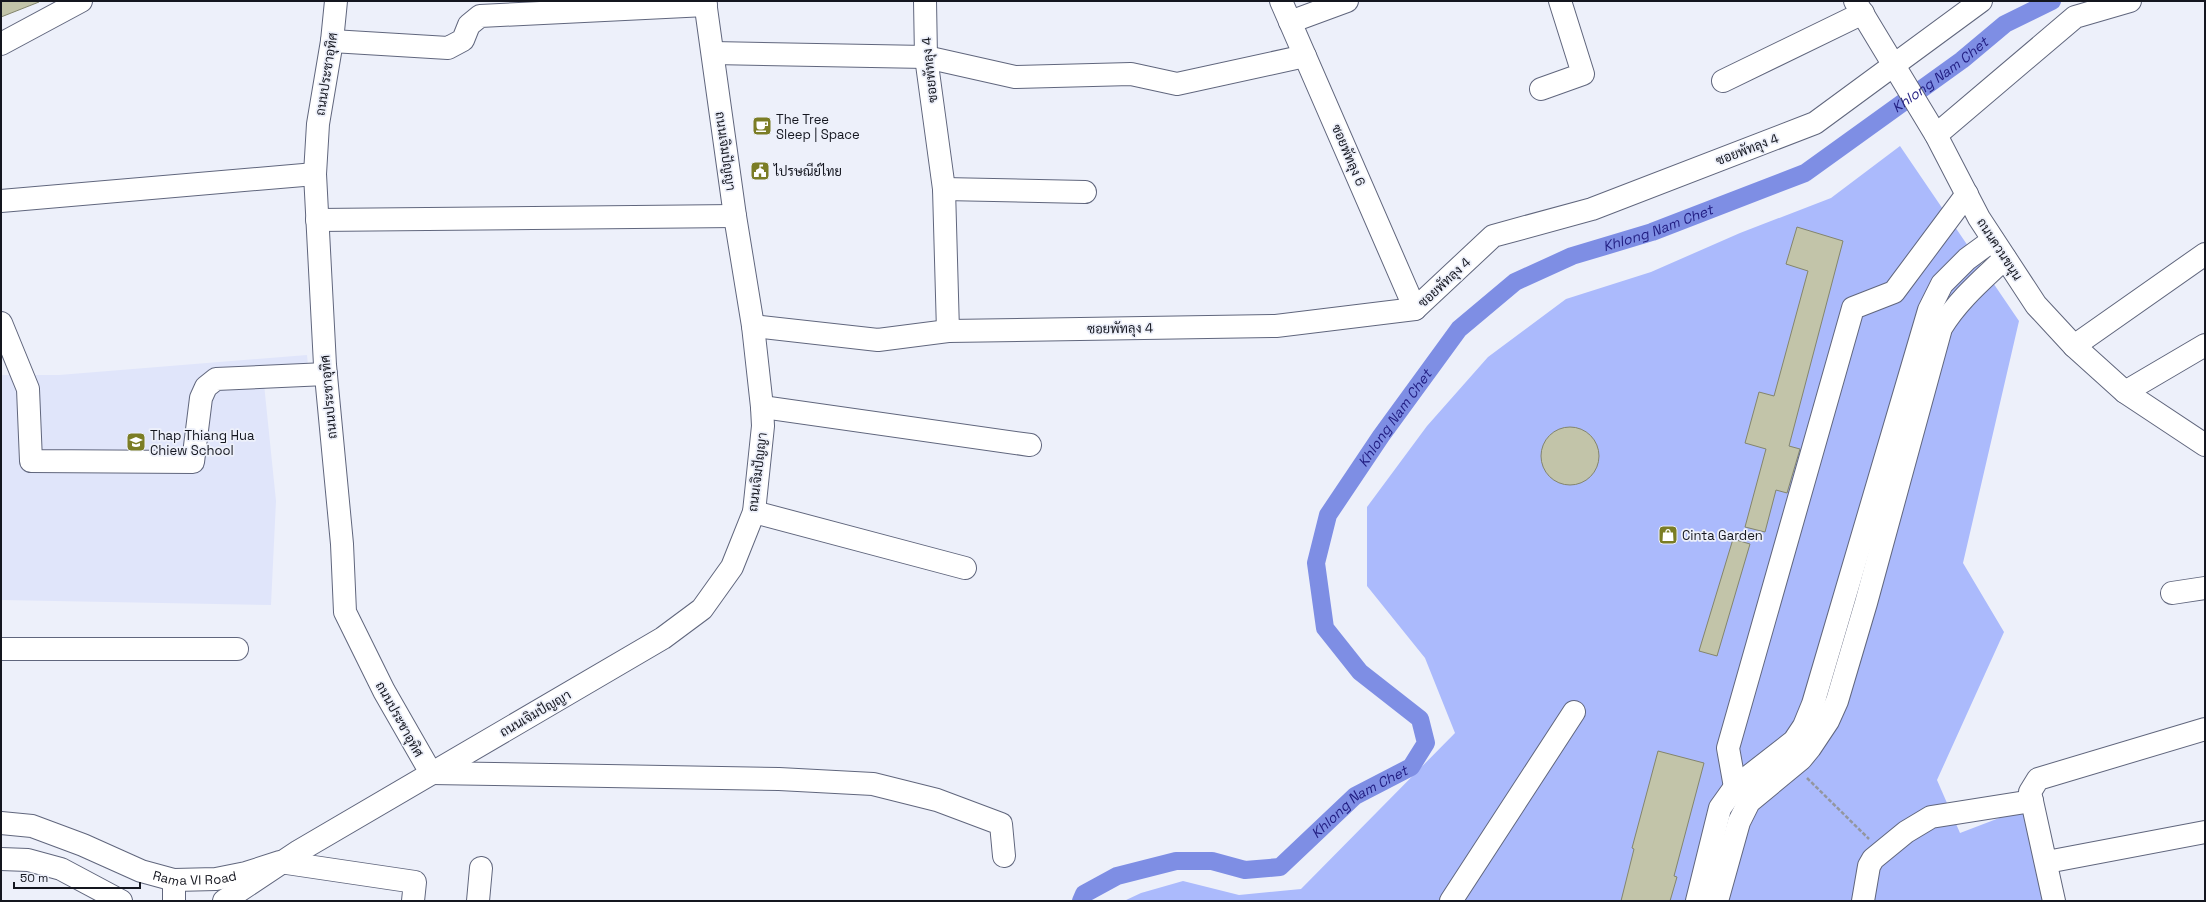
<svg xmlns="http://www.w3.org/2000/svg" width="2206" height="902" viewBox="0 0 2206 902" font-family="'Space Grotesk',Sarabun,sans-serif">
	<style>
		.built { fill: #e0e5fa }
		.green { fill: #abbafc }
		.lines { fill: none; stroke-linecap: round; stroke-linejoin: round }
		.canal { stroke: #7e8ee4; stroke-width: 18 }
		.building { fill: #c2c4a9; stroke: #83856c }
		.minor-casing { stroke: #60667d; stroke-width: 24 }
		.major-casing { stroke: #60667d; stroke-width: 24 }
		.path { stroke: #93969f; stroke-width: 2.5; stroke-dasharray: 4 2; stroke-linecap: butt }
		.minor { stroke: #fff; stroke-width: 22 }
		.major { stroke: #fff; stroke-width: 22 }
		.labels { text-anchor: middle; stroke-width: 3.5; stroke-linejoin: round; paint-order: stroke }
		.street-label { font-size: 13px; fill: #14161f; stroke: #edf0fa }
		.poi-label { font-size: 13px; fill: #14161f; stroke: #edf0fa; text-anchor: start }
		.water-label { font-size: 14px; font-style: italic; fill: #211d81; stroke: #edf0fa }
	</style>
	<rect width="100%" height="100%" fill="#edf0fa"/>
	<polygon class="built" points="307,355 309,376 264,384 276,501 271,605 1,600 1,375 59,375"/>
	<polygon class="green" points="1900,146 2019,321 1963,563 2004,632 1937,780 1960,833 2028,807 2043,901 1124,901 1141,893 1183,881 1239,895 1301,889 1455,733 1425,658 1367,586 1367,507 1427,426 1488,357 1566,299 1651,272 1740,233 1831,198"/>
	<g class="lines">
		<path class="canal" id="s1" d="M1081,901L1084,894L1117,876L1176,861H1212L1245,870L1280,867L1355,796L1411,767L1426,743L1420,719L1360,672L1325,628L1316,563L1328,515L1381,436L1459,329L1515,282L1572,256L1652,232L1805,173L1962,60L2005,24L2052,1"/>
	</g>
	<g class="building">
		<polygon points="1,1 39,1 39,2 1,17"/>
		<polygon points="1797,227 1843,241 1789,446 1800,449 1787,493 1776,490 1765,532 1745,527 1766,449 1745,443 1759,392 1774,396 1808,271 1786,264"/>
		<circle cx="1570" cy="456" r="29"/>
		<polygon points="1733,539 1750,544 1717,656 1699,651"/>
		<polygon points="1658,751 1704,763 1674,876 1677,877 1670,901 1621,901 1634,849 1632,848"/>
	</g>
	<g class="lines">
		<g class="minor-casing">
			<g id="minor">
				<polyline points="336,1 332,41 318,124 315,174 325,365 342,544 345,612 384,691 431,773 779,779 873,784 937,800 1001,824 1004,856"/>
				<polyline points="925,1 926,57 944,189 948,331"/>
				<polyline points="1281,1 1415,309"/>
				<polyline points="1855,1 1936,135 1979,218 2036,305 2074,346 2125,392 2205,445"/>
				<polyline points="1290,22 1347,1"/>
				<polyline points="332,41 448,48 463,40 469,25 480,16 706,5"/>
				<polyline points="713,53 926,57 1015,77 1131,74 1177,84 1305,56"/>
				<polyline points="1723,81 1863,13"/>
				<polyline points="1541,89 1583,74 1560,1"/>
				<polyline points="1936,135 2075,17 2130,1"/>
				<polyline points="944,189 1085,192"/>
				<polyline points="1,201 315,174"/>
				<polyline points="317,220 735,216"/>
				<polyline points="1,323 28,389 31,461 193,462 201,398 206,387 216,379 326,374"/>
				<polyline points="753,326 878,340 948,331 1276,326 1415,309 1493,236 1592,209 1815,123 1981,1"/>
				<polyline points="2074,346 2205,254"/>
				<polyline points="2125,392 2205,345"/>
				<polyline points="762,407 1030,445"/>
				<polyline points="754,512 965,568"/>
				<polyline points="2172,593 2205,588"/>
				<polyline points="1,649 237,649"/>
				<polyline points="1735,787 1728,748 1853,308 1894,292 1967,194"/>
				<path id="s2" d="M1,823L32,826L83,845L141,871L174,880L216,879L246,873L280,862L415,882L413,901"/>
				<polyline points="1,859 28,860 61,869 121,901"/>
				<polyline points="2047,862 2205,832"/>
				<polyline points="174,901 174,880"/>
				<polyline points="224,901 299,851 663,638 702,609 732,567 754,512 763,426 762,407 753,326 735,216 705,1"/>
				<polyline points="478,901 481,868"/>
				<polyline points="1451,901 1574,712"/>
				<polyline points="1697,901 1720,808 1735,787 1794,741 1804,726 1813,704 1929,310 1942,284 1967,259 1993,240"/>
				<path d="M1717,901L1739,822L1749,802L1801,759L1810,748L1828,721L1837,701L1866,603L1941,328C1958,300 1982,280 2005,258"/>
				<polyline points="1863,901 1869,866 1873,859 1906,832 1931,817 2032,801"/>
				<polyline points="2054,901 2030,792 2038,779 2205,729"/>
			</g>
		</g>
		<g class="major-casing">
			<polyline id="major" points="1,44 81,1"/>
		</g>
		<polyline class="path" points="1807,778 1869,839"/>
		<use href="#minor" class="minor"/>
		<use href="#major" class="major"/>
	</g>
	<defs>
		<g id="cafe-square" transform="scale(1)"><rect x="-9" y="-9" width="18" height="18" rx="4" fill="#7b7d25" stroke="#edf0fa"/><path d="M-5.5-4.5H6V0H3Q3 3.5 0 3.5H-2.5Q-5.5 3.5-5.5 0ZM3-3.2v2h1.7v-2ZM-6 4.5H4V6H-6Z" fill="#fff"/></g>
		<g id="civic-square" transform="scale(1)"><rect x="-9" y="-9" width="18" height="18" rx="4" fill="#7b7d25" stroke="#edf0fa"/><path d="M-.6-6.5H3V-4.5H.6V-3L4-1V1h2V6H-6V1h2V-1L-.6-3ZM-1.2 2.5V6h2.4V2.5Z" fill="#fff"/></g>
		<g id="school-square" transform="scale(1)"><rect x="-9" y="-9" width="18" height="18" rx="4" fill="#7b7d25" stroke="#edf0fa"/><path d="M0-5L7-2L0 1L-7-2ZM-4 1L0 2.5L4 1V4Q0 6-4 4Z" fill="#fff"/></g>
		<g id="shop-square" transform="scale(1)"><rect x="-9" y="-9" width="18" height="18" rx="4" fill="#7b7d25" stroke="#edf0fa"/><path d="M-5-2.5h2.3a2.7 3.5 0 0 1 5.4 0H5L5.5 6h-11ZM-1.5-2.5h3a1.5 2.3 0 0 0-3 0Z" fill="#fff"/></g>
	</defs>
	<g fill-rule="evenodd">
		<use href="#cafe-square" x="762" y="126"/>
		<use href="#civic-square" x="760" y="171"/>
		<use href="#school-square" x="136" y="442"/>
		<use href="#shop-square" x="1668" y="535"/>
	</g>
	<g class="labels">
		<g class="street-label">
			<text transform="translate(929 70) rotate(-96)" y="5">ซอยพัทลุง 4</text>
			<text transform="translate(326 74) rotate(-81)" y="5">ถนนประชาอุทิศ</text>
			<text transform="translate(1747 149) rotate(-21)" y="5">ซอยพัทลุง 4</text>
			<text transform="translate(726 151) rotate(82)" y="5">ถนนเจิมปัญญา</text>
			<text transform="translate(1349 155) rotate(67)" y="5">ซอยพัทลุง 6</text>
			<text transform="translate(2000 249) rotate(57)" y="5">ถนนควนขนุน</text>
			<text transform="translate(1444 282) rotate(-43)" y="5">ซอยพัทลุง 4</text>
			<text transform="translate(1120 328) rotate(-1)" y="5">ซอยพัทลุง 4</text>
			<text transform="translate(328 397) rotate(-95)" y="5">ถนนประชาอุทิศ</text>
			<text transform="translate(757 472) rotate(-83)" y="5">ถนนเจิมปัญญา</text>
			<text transform="translate(535 713) rotate(-30)" y="5">ถนนเจิมปัญญา</text>
			<text transform="translate(400 719) rotate(61)" y="5">ถนนประชาอุทิศ</text>
			<text dy="5" stroke="none"><textPath href="#s2" startOffset="204">Rama VI Road</textPath></text>
		</g>
		<g class="poi-label">
			<text x="776" y="124">The Tree<tspan x="776" dy="15">Sleep | Space</tspan></text>
			<text x="774" y="176">ไปรษณีย์ไทย</text>
			<text x="150" y="440">Thap Thiang Hua<tspan x="150" dy="15">Chiew School</tspan></text>
			<text x="1682" y="540">Cinta Garden</text>
		</g>
		<g class="water-label">
			<text dy="5" stroke="none"><textPath href="#s1" startOffset="1456">Khlong Nam Chet</textPath></text>
			<text dy="5" stroke="none"><textPath href="#s1" startOffset="1132">Khlong Nam Chet</textPath></text>
			<text dy="5" stroke="none"><textPath href="#s1" startOffset="796">Khlong Nam Chet</textPath></text>
			<text dy="5" stroke="none"><textPath href="#s1" startOffset="315">Khlong Nam Chet</textPath></text>
		</g>
	</g>
	<rect width="2206" height="902" fill="none" stroke="#14161f" stroke-width="4"/>
	<path d="M14 882v6h126v-6" fill="none" stroke="#14161f" stroke-width="2"/>
	<text x="20" y="882" font-size="12" fill="#14161f" stroke="#edf0fa" stroke-width="3" paint-order="stroke">50 m</text>
</svg>
